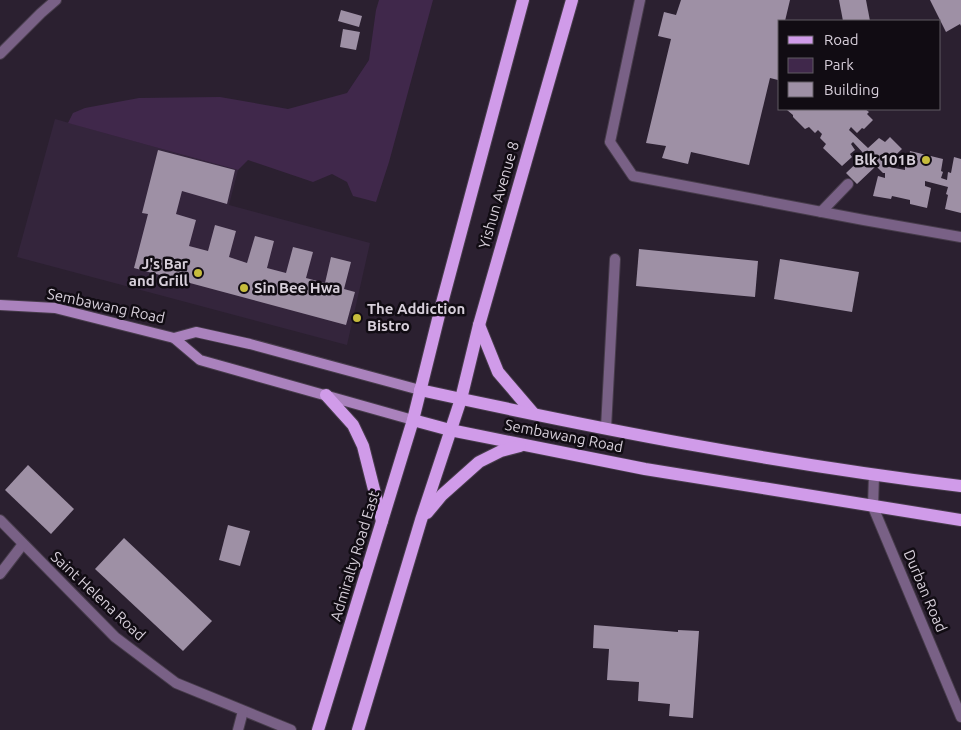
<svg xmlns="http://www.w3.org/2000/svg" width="961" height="730" viewBox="0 0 961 730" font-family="Ubuntu,sans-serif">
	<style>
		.built { fill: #34253c }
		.green { fill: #40284b }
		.building { fill: #9e90a5 }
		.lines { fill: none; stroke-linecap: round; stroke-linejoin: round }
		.lane-casing { stroke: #473c4b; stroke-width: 12 }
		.street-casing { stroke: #473c4b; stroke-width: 12 }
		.secondary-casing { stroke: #473c4b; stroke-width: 12 }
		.primary-casing { stroke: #473c4b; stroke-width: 14 }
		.lane { stroke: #796186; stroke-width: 10 }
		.street { stroke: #796186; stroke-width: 10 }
		.secondary { stroke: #aa82bd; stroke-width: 10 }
		.primary { stroke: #d09be9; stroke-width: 12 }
		.poi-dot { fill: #c6bc3c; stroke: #110c13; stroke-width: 2 }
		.labels { text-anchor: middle; stroke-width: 5; stroke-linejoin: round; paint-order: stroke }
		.poi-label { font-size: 15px; font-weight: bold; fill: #d7cfda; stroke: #110c13; text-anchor: end }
		.street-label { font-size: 15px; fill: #d7cfda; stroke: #110c13 }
	</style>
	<rect width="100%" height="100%" fill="#2b2030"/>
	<polygon class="built" points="55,119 238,170 229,205 370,243 347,345 17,257"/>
	<polygon class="green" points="379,0 433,0 389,162 376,202 353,196 347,182 332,174 313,182 248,160 238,170 68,123 73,113 85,108 139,98 220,97 288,109 347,93 369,60 376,10"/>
	<g class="building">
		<polygon points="681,0 790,0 785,21 780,21 780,75 778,80 770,78 749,165 691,152 688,164 662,158 666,146 646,143 671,39 658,36 664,12 676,15"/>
		<polygon points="839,0 866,0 870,21 843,21"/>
		<polygon points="930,0 961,0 961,26 960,24 946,32"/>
		<polygon points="341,10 362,16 359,27 338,21"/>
		<polygon points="343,29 360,32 356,50 340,47"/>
		<polygon points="788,109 865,109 869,112 867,114 873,120 864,129 862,128 857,133 851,127 849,130 868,148 879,138 885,142 890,137 902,149 884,166 905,170 905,163 908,163 910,151 943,159 941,171 943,172 941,178 947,180 948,172 951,173 954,157 961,159 961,213 945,209 948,195 946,194 948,187 925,181 925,186 931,188 927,208 910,204 910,200 892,196 891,199 873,196 878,176 885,178 885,173 883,173 876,166 857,184 846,173 865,155 853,142 851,144 855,150 850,154 852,157 842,166 823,148 826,144 820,138 822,134 818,130 815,133 809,127 805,129 793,117 793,115 787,110"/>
		<polygon points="158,150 235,170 227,204 182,191 176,214 196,220 189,246 208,251 215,225 236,231 229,257 247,263 255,236 274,241 267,268 286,273 293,247 313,252 306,278 325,283 331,257 351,262 344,289 355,292 346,325 134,268 148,214 142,213"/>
		<polygon points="639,249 758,261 755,297 636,286"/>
		<polygon points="780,259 859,272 852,312 774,299"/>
		<polygon points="28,465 74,509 51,534 5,490"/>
		<polygon points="228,525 250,531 240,566 219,560"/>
		<polygon points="124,538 212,621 183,651 95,569"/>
		<polygon points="594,625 678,632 678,630 699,631 693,718 669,716 670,704 638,701 639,682 607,680 609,649 593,648"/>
	</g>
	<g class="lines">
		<g class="lane-casing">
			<g id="lane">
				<polyline points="640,0 610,142 633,176 864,220 961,237"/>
				<polyline points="0,54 41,13 56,0"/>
				<polyline points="821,212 848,184"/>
				<polyline points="606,428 615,259"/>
			</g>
		</g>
		<g class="street-casing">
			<g id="street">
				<polyline points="874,475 873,507 961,717"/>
				<polyline points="0,520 115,637 176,683 291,730"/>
				<polyline points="0,574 23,544"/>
				<polyline points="238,730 243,711"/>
			</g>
		</g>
		<g class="secondary-casing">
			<g id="secondary">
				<polyline points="0,305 55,308 174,338 196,332 250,344 420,390"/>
				<polyline points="174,338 200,360 413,420"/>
			</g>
		</g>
		<g class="primary-casing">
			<g id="primary">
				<polyline points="479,325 498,372 533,413"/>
				<path d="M420,390C599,429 779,464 961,486"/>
				<polyline points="326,395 353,425 363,446 382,521"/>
				<polyline points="413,420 450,430 645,469 961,520"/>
				<polyline points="427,513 442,495 479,462 501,451 520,446"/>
				<polyline points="318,730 413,420 442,303 523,0"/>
				<polyline points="358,730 421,520 461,399 479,325 572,0"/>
			</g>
		</g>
		<use href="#lane" class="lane"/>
		<use href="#street" class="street"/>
		<use href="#secondary" class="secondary"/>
		<use href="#primary" class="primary"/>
	</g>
	<g class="poi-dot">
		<circle cx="926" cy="160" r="5"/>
		<circle cx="198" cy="273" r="5"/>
		<circle cx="244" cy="288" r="5"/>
		<circle cx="357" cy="318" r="5"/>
	</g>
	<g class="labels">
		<g class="poi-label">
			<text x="916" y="165">Blk 101B</text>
			<text x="188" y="269">J's Bar<tspan x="188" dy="17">and Grill</tspan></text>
			<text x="254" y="293" text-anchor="start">Sin Bee Hwa</text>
			<text x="367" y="314" text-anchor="start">The Addiction<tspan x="367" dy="17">Bistro</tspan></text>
		</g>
		<g class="street-label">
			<text transform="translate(499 195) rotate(-74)" y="5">Yishun Avenue 8</text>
			<text transform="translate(106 306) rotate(12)" y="5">Sembawang Road</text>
			<text transform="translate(564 436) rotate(11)" y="5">Sembawang Road</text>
			<text transform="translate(355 556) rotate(-73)" y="5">Admiralty Road East</text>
			<text transform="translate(925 591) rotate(67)" y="5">Durban Road</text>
			<text transform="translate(98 596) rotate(43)" y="5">Saint Helena Road</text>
		</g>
	</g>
	<rect x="778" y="20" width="162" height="90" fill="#110c13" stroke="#605a63"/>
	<rect x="788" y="36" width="25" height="8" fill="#d09be9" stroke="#605a63"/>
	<text x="824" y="45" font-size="15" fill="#d7cfda">Road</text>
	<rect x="788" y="58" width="25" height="15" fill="#40284b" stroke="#605a63"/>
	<text x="824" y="70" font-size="15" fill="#d7cfda">Park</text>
	<rect x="788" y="82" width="25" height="15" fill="#9e90a5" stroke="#605a63"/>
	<text x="824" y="95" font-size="15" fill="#d7cfda">Building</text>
</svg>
